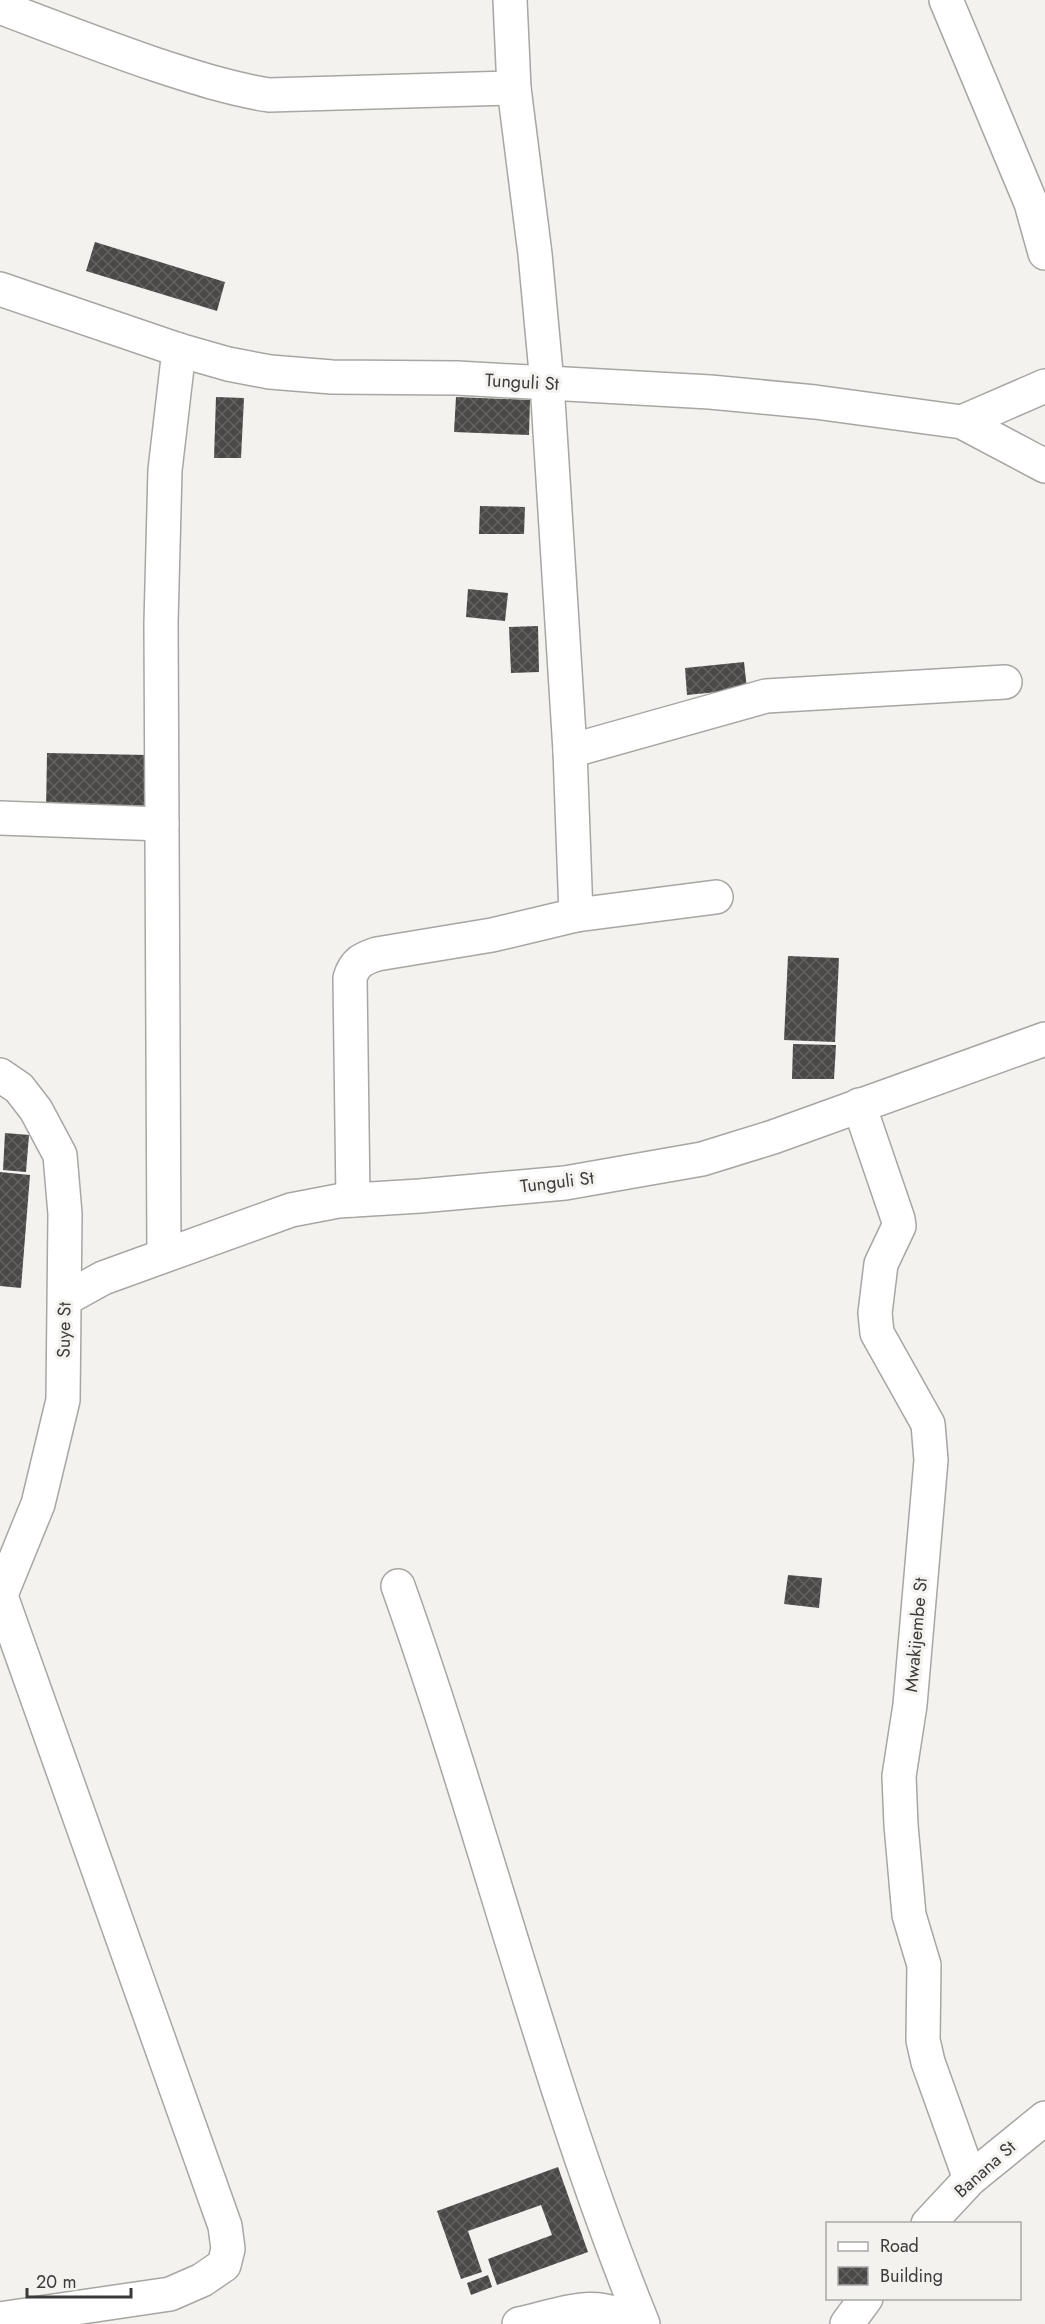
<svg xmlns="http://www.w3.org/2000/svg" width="1045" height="2324" viewBox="0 0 1045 2324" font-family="Jost,sans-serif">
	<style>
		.building { fill: url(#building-cross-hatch) }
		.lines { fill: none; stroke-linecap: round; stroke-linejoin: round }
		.minor-casing { stroke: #a7a6a3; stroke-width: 36 }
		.minor { stroke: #fff; stroke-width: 33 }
		.labels { text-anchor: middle; stroke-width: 6; stroke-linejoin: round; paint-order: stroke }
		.street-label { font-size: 18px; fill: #3b3a39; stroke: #f3f2ef }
	</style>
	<defs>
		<pattern id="building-cross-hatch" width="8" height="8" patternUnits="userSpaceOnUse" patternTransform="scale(1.5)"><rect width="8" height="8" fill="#4b4947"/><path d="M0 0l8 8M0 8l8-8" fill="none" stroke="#636260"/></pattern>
	</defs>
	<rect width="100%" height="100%" fill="#f3f2ef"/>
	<g class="building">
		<polygon points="95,242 225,282 217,311 86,271"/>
		<polygon points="216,397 244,398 241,458 214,458"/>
		<polygon points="456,397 530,400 529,435 454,432"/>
		<polygon points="480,506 525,507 524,534 479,534"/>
		<polygon points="468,589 508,593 505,621 466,617"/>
		<polygon points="538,626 539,672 511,673 509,627"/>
		<polygon points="744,662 747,689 687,695 685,668"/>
		<polygon points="47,753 147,755 145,813 46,811"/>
		<polygon points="788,956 839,958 835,1042 784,1040"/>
		<polygon points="793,1044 836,1045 834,1079 792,1079"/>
		<polygon points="5,1133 29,1135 26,1172 3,1170"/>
		<polygon points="0,1172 30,1175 21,1288 0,1286"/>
		<polygon points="788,1575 822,1578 819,1608 784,1604"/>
		<polygon points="558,2167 588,2252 497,2285 488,2259 552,2235 541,2205 468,2231 482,2272 461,2279 437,2211"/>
		<polygon points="488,2275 492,2287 471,2295 467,2283"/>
	</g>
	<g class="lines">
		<g class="minor-casing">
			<g id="minor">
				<polyline points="510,0 514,88 535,254 547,383 570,751 576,915"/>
				<polyline points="946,0 1031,203 1045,253"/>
				<path d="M0,7C52,27 104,47 157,65C194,77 230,89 269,95L514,88"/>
				<polyline points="0,289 179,350 228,364 270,372 332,377 457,378 710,392 815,402 962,422 1045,466"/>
				<polyline points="962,422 1045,386"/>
				<polyline points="570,751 766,696 1005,682"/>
				<polyline points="0,818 162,824"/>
				<polyline points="0,1075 19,1088 36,1110 60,1155 65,1214 63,1400 38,1504 0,1597"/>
				<polyline points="859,1105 898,1219 899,1226 881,1264 875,1313 877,1333 928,1424 931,1460 910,1705 899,1776 901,1825 909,1915 924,1965 923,2040 928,2062 970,2179"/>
				<path d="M353,1200L350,978C355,962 362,959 377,954L492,935L576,915L716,897"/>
				<polyline points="164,1255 161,623 165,470 179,350"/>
				<polyline points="65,1299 103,1278 291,1210 338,1201 420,1196 565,1183 702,1159 773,1137 1045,1039"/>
				<path d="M398,1586C485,1830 545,2083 643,2324"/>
				<polyline points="928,2224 970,2179 1045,2118"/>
				<polyline points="0,2319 170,2294 202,2280 224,2265 228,2249 225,2226 1,1596"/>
				<path d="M519,2324C555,2317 600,2295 631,2324"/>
				<polyline points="847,2324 866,2298"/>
			</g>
		</g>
		<use href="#minor" class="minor"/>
	</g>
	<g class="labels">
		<g class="street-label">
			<text transform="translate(522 382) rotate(3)" y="6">Tunguli St</text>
			<text transform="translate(557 1182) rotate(-7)" y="6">Tunguli St</text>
			<text transform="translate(64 1330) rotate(-89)" y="6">Suye St</text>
			<text transform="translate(916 1635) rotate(-85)" y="6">Mwakijembe St</text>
			<text transform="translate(985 2169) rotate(-42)" y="6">Banana St</text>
		</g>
	</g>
	<rect x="826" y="2222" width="195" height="78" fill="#f3f2ef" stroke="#a9a8a6" stroke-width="1.5"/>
	<rect x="838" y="2242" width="30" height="9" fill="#ffffff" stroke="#a9a8a6" stroke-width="1.5"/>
	<text x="880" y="2252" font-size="18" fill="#3b3a39">Road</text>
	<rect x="838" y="2267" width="30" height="18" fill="url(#building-cross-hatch)" stroke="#a9a8a6" stroke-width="1.5"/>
	<text x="880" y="2282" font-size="18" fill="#3b3a39">Building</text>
	<path d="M27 2288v9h104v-9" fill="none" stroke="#3b3a39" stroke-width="3"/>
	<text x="36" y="2288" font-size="18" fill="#3b3a39" stroke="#f3f2ef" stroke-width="4.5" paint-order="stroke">20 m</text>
</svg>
